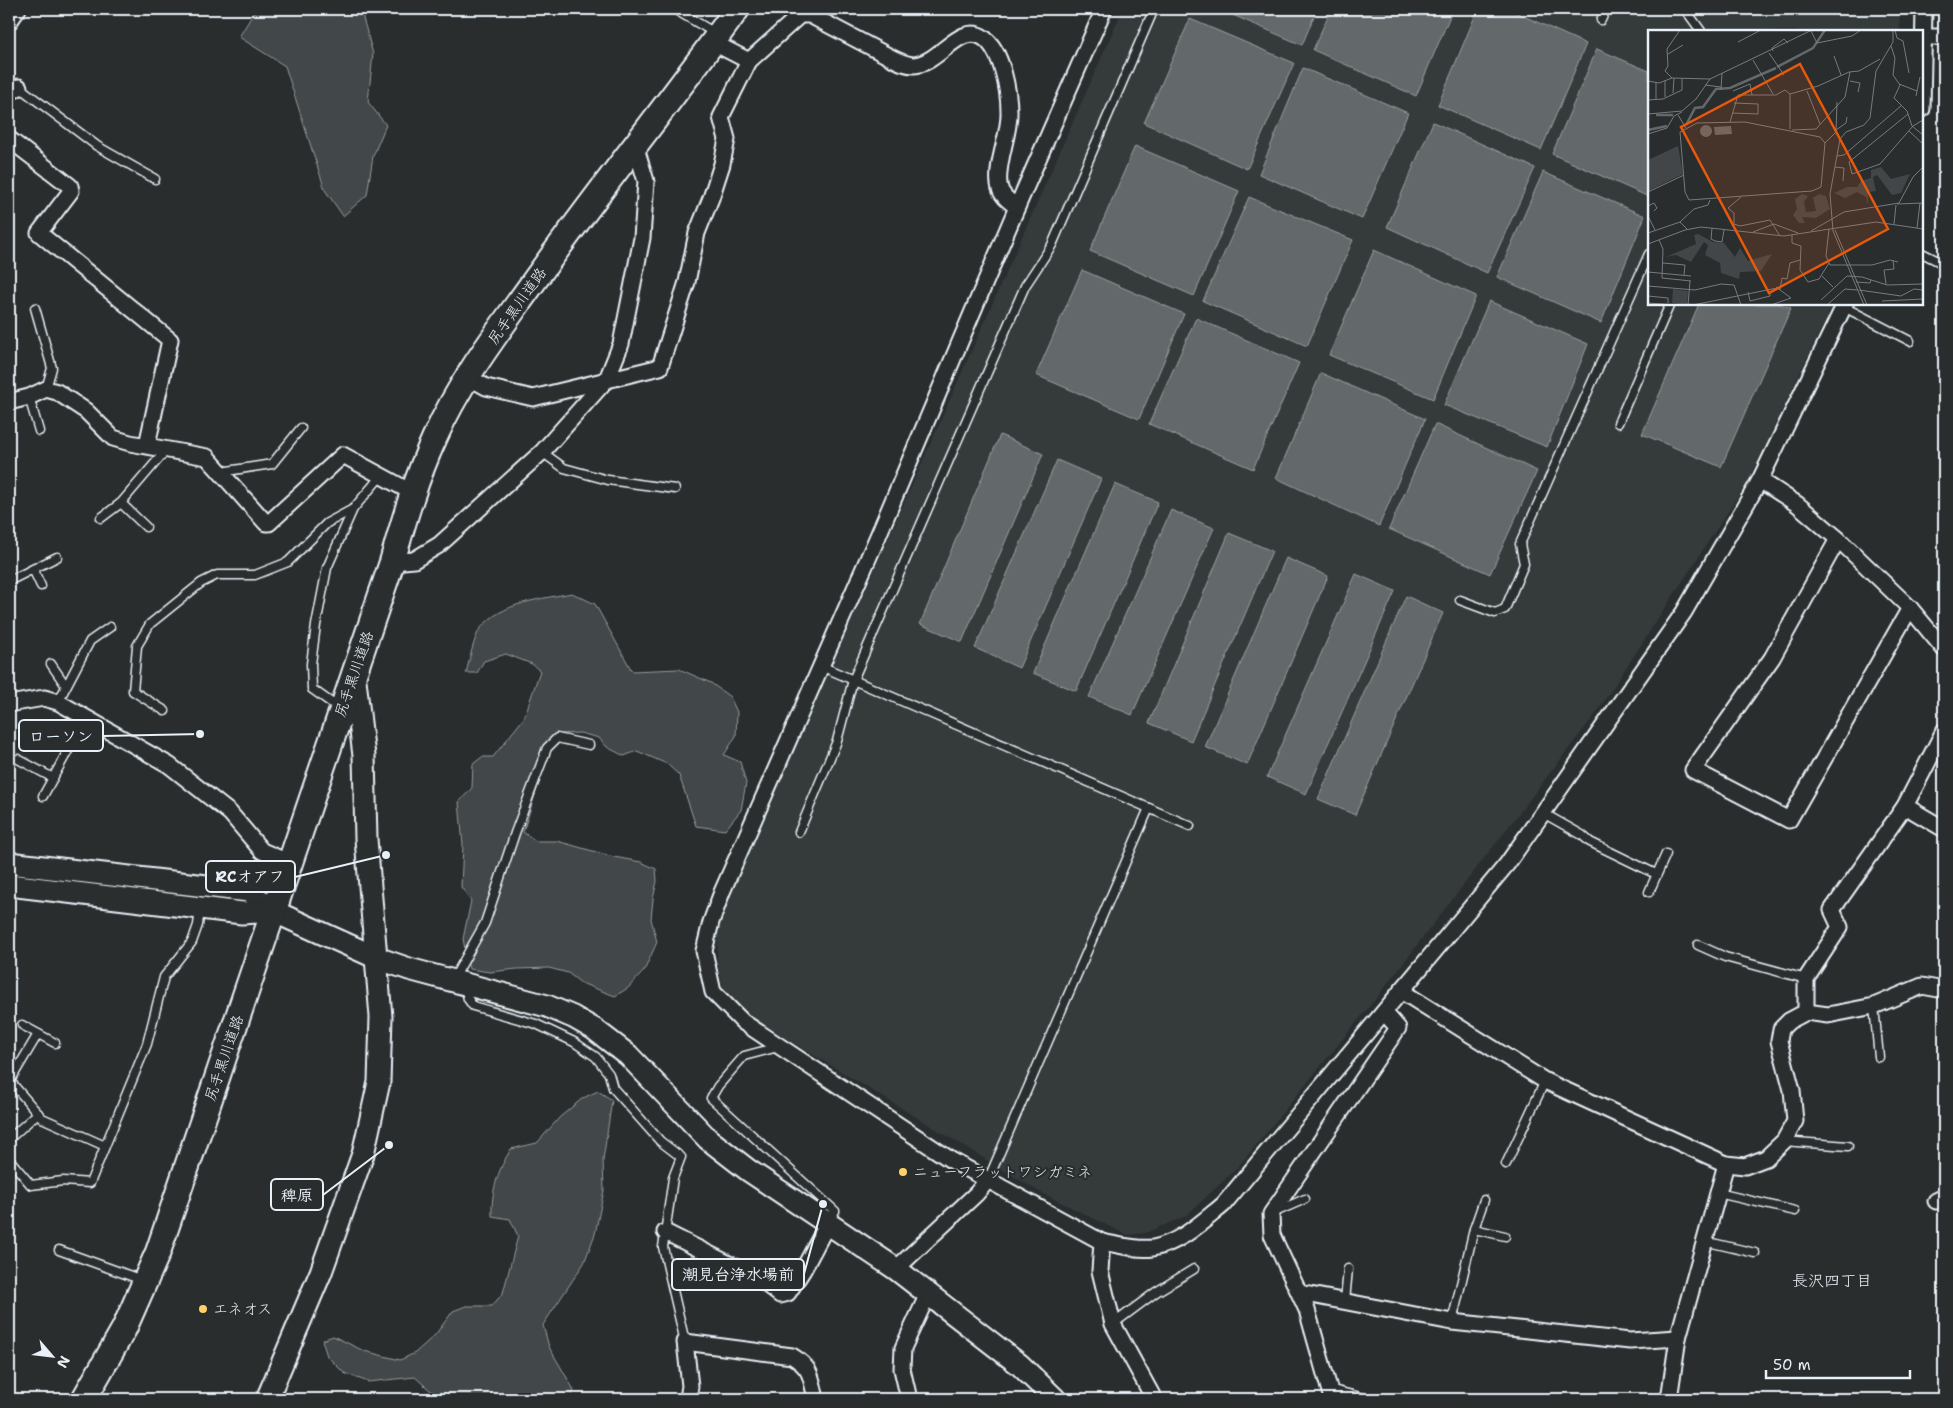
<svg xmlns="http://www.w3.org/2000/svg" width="1953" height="1408" viewBox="0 0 1953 1408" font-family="'Shantell Sans','Klee One',sans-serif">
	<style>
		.built { fill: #363a3b }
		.green { fill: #424648; stroke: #959ca0 }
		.water { fill: #63686b; stroke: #989fa3 }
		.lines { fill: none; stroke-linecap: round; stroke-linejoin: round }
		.stream { stroke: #989fa3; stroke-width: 5.5 }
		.lane-casing { stroke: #e8f1f8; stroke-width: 11 }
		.street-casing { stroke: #e8f1f8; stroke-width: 19 }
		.secondary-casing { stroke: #e8f1f8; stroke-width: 25 }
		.primary-casing { stroke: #e8f1f8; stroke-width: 28 }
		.lane { stroke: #2a2d2e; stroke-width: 8 }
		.street { stroke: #2a2d2e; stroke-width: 15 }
		.secondary { stroke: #2a2d2e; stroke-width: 21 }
		.primary { stroke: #2a2d2e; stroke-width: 24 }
		.poi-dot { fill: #ffd166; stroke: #2a2d2e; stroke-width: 2 }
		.labels { text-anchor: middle; stroke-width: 4.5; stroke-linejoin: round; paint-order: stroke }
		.street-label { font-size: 15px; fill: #e8f1f8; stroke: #2a2d2e }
		.poi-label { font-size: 15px; fill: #e8f1f8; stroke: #2a2d2e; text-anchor: start }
		.neighbourhood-label { font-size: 16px; fill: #e8f1f8; stroke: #2a2d2e }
		.inset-river { fill: none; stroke: #63686b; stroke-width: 2.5 }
		.inset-road { fill: none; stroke: #767b7f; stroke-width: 1 }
		.view { fill: #e8590c; fill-opacity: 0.15; stroke: #e8590c; stroke-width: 2.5 }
		.inset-edge { fill: none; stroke: #e8f1f8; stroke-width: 2.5 }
		.leader { fill: none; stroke: #e8f1f8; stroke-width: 2 }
		.callout-dot { fill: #e8f1f8; stroke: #2a2d2e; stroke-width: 2 }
		.callout { fill: #2a2d2e; stroke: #e8f1f8; stroke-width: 2 }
		.callout-label { font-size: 16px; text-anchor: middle; font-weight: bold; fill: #e8f1f8 }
	</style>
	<rect width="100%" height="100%" fill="#2a2d2e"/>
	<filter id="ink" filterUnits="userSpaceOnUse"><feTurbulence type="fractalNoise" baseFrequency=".02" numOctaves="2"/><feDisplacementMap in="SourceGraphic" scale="10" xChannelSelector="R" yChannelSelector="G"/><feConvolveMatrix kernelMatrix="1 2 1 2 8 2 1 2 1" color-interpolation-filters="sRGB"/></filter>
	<g filter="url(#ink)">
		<polygon class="built" points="1123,9 1899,9 1900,31 1649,31 1649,304 1833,304 1748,481 1597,712 1374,1001 1238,1167 1186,1216 1145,1233 1127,1235 1038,1191 746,1014 724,989 717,963 718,923"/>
		<g class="green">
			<polygon points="256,9 362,9 361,11 373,54 368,102 386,125 373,156 367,195 343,216 325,190 285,66 239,37"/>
			<path d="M572,593L595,604L632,671L679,669L711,683L730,697L737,712L736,736L724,755L740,762L746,783L741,810L725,830L696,826L679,775L667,764L637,751L624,756L607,747L599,738L580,733L557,734L547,748L539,783L523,832L536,841H557L614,857L641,862L656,869L657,881L653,899L651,919L657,942L644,971L628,988L615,996L581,983L568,973L549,968L517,969L490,972L469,969L463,939L471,901L461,887L463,845L459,802L472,788L473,764L482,757H493L524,718L540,671L532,664L506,654L484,661L477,673H466C469,662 474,637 480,629C501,602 542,599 572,593Z"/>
			<path d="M598,1091L612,1100L603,1160L604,1190L595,1234L584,1263L543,1325L549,1347L574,1390L570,1399H440L415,1377L368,1382L344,1373L327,1356L322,1340L333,1336L364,1351L400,1360L415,1353L435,1335L453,1311L466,1306H492L503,1293L518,1236L510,1219L492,1216C491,1191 498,1170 511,1149L537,1143L560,1117L583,1098Z"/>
		</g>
		<g class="water">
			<polygon points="1219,9 1317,9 1302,45"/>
			<polygon points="1331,9 1453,9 1416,96 1313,50"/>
			<polygon points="1478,9 1508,9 1586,44 1541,150 1438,105"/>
			<polygon points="1190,19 1294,63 1247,169 1144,123"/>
			<polygon points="1597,49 1649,71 1649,197 1552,154"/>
			<polygon points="1303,68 1408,113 1362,219 1259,174"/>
			<polygon points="1433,122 1535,168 1487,273 1387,227"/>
			<polygon points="1135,146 1239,191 1194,296 1090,251"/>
			<polygon points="1543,172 1645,216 1601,323 1497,277"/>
			<polygon points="1249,197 1353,240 1307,346 1203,301"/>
			<polygon points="1374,250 1476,296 1433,399 1329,355"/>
			<polygon points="1082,270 1184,314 1139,419 1036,375"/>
			<polygon points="1489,301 1588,344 1547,447 1444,405"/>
			<polygon points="1699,304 1780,304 1791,308 1721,467 1642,434"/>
			<polygon points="1196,318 1299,363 1253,469 1149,424"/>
			<polygon points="1321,373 1425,419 1379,526 1276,478"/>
			<polygon points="1435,424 1537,471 1490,574 1389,529"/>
			<polygon points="1000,435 1043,454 962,642 920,624"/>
			<polygon points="1057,460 1101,479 1019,668 975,648"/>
			<polygon points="1115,484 1158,502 1076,691 1033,673"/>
			<polygon points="1171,510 1214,528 1132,715 1089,697"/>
			<polygon points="1229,533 1272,551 1191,741 1149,723"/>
			<polygon points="1286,558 1328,576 1247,765 1205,747"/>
			<polygon points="1356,574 1395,591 1306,794 1267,777"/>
			<polygon points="1406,596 1443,613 1355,815 1318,799"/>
		</g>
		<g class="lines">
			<polyline class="stream" points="1942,19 1941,15 1943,9"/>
			<g class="lane-casing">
				<g id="lane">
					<polyline points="674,9 715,33"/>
					<polyline points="1685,9 1701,31"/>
					<polyline points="1601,20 1606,9"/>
					<polyline points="19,87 97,146 155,179"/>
					<polyline points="1922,253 1944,264"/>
					<polyline points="1844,307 1910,341"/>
					<polyline points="35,308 52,368 46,389"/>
					<polyline points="29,397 39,431"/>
					<polyline points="1618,423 1670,304"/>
					<polyline points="542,452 564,468 608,480 675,489"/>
					<polyline points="221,472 272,464 301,428"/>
					<polyline points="121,503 146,527"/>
					<polyline points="101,518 121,503 167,449"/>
					<polyline points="33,569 41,586"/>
					<polyline points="9,581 57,557"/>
					<polyline points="1460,600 1495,613 1505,609 1524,564 1520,544 1649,254"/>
					<polyline points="51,664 66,686"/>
					<polyline points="821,666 1190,826"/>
					<polyline points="58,702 90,641 110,627"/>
					<polyline points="340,709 312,689 311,664 316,625 327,568 353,509 381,476"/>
					<polyline points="165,711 133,691 137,646 150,624 201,583 217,575 255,575 288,562 327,523 353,509"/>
					<polyline points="18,759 53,778"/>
					<polyline points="43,796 86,718"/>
					<polyline points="1543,813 1582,835 1590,842 1656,874"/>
					<polyline points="799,832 837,741 853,680 1025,286 1052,245 1154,9"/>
					<polyline points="1649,892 1666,854"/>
					<polyline points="1698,945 1725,957 1806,979"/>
					<polyline points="453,980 485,923 515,833 547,748 557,738 589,745"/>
					<polyline points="465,986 468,999 473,1006 536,1024 574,1042 596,1057 609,1074 613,1088 660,1141 681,1157 673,1178 663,1247 685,1342"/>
					<polyline points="1874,1006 1879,1057"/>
					<polyline points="22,1025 55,1043"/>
					<polyline points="38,1034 10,1081 42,1118 105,1146"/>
					<polyline points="778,1047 744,1056 718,1086 711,1098 835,1211 828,1223"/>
					<polyline points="9,1139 38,1113"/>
					<polyline points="1784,1141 1848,1146"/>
					<polyline points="9,1159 31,1185 63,1181 90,1183 147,1044 164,977 192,942 198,925 200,909"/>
					<polyline points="1506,1164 1545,1081"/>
					<polyline points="988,1180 1149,808"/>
					<polyline points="1718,1193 1795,1211"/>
					<polyline points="1275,1212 1305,1199"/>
					<polyline points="1474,1229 1505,1236"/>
					<polyline points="1704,1241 1755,1253"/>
					<polyline points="59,1250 142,1280"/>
					<polyline points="1345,1301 1348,1269"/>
					<polyline points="1452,1322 1474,1229 1484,1200"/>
					<polyline points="1113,1324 1156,1292 1194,1269"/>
					<polyline points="1329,1389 1368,1399"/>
				</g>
			</g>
			<g class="street-casing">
				<g id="street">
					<path d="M1104,9L1017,207L878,536L722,892L711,922L704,951L713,992L743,1022L951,1160L1102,1242C1118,1245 1137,1250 1153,1248C1180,1243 1202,1222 1223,1205L1507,864L1684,612L1760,480L1845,304"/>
					<polyline points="9,22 18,9"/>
					<polyline points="1923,37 1944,37"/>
					<path d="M712,42L749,61L800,15H810L892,58C900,62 906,65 914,65C939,64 960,21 984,38C1002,51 1009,91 1009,112C1010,134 996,162 999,184C1000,195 1009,201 1017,207"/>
					<polyline points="9,93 19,87"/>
					<polyline points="1922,109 1924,9"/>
					<polyline points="9,139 70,186 71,191 39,233 170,340 147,445"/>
					<polyline points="468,377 486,387 533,398 660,367 687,282 697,233 711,198 722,164 727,139 721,117 749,61"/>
					<polyline points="9,402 29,397 46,389 57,392 86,411 113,438 130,443 207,457 266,523 269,523 343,455 413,493"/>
					<polyline points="1760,480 1797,504 1838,539 1910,608 1944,649"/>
					<polyline points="1838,539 1772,658 1693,770 1789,820 1910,608"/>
					<polyline points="392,562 414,560 439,545 542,452 607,379 621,344 642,238 646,181 635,145"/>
					<polyline points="9,704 44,698 58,702 169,765 230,813 262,851 290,863"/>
					<polyline points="1905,806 1944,829"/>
					<polyline points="1401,991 1545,1081 1726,1164 1745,1166 1766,1158 1784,1141 1795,1121 1792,1090 1779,1041 1781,1029 1789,1021 1806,1012 1806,979 1840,927 1832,910 1905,806 1944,731"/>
					<polyline points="1806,1012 1828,1015 1874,1006 1922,986 1944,990"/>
					<polyline points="1936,1201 1944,1197"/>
					<polyline points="665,1232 761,1280 780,1295 788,1293 803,1270 828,1223"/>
					<polyline points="1102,1242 1100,1271 1113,1324 1154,1399"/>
					<polyline points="896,1269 976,1194 988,1180"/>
					<polyline points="1300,1293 1452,1322 1630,1341 1678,1338"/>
					<path d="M688,1399L690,1386L685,1342L792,1356C812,1368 811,1378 816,1399"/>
					<polyline points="909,1399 902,1369 903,1348 928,1294"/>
					<polyline points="1332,1399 1307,1310 1272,1235 1271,1214 1398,1028 1384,1012"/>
					<polyline points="1669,1399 1678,1338 1726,1164"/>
				</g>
			</g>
			<g class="secondary-casing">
				<g id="secondary">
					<polyline points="9,863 249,891 273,911 377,958 409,969 547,1006 573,1017 594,1029 628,1055 708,1139 748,1170 896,1269 1020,1365 1055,1399"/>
					<polyline points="9,885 242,913 273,911"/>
					<polyline points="267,1399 321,1272 363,1154 379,1082 381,1017 366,839 364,756 354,672"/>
				</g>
			</g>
			<g class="primary-casing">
				<path id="primary" d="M84,1399L124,1329L158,1252L392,562C404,520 416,478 435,437C458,385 494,337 527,291C595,195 669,104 737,9"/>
			</g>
			<use href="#lane" class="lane"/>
			<use href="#street" class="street"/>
			<use href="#secondary" class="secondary"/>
			<use href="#primary" class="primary"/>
		</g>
	</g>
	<g class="poi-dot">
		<circle cx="903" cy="1172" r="5"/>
		<circle cx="203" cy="1309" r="5"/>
	</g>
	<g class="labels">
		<g class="street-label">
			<text transform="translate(517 306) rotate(-55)" y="5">尻手黒川道路</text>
			<text transform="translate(354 674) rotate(-71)" y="5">尻手黒川道路</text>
			<text transform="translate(224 1058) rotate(-71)" y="5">尻手黒川道路</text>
		</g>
		<g class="poi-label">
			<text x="913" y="1177">ニューフラットワシガミネ</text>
			<text x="213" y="1314">エネオス</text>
		</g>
		<g class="neighbourhood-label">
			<text x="1832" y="1286">長沢四丁目</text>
		</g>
	</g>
	<g transform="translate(1648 30)">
		<rect width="275" height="275" fill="#2a2d2e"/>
		<path d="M30,116L35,144L0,161V130ZM233,137L243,149L262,144L253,163L244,165L229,145L225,147L228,161L220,162V175L218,167L209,162L197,168L186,163L199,157H209L213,151L223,148V140ZM154,164L160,166L156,172L158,182L168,181L165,168L171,164L178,166L182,179L168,188L154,187L157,193H151L145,185L149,179L147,169ZM50,204L65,212L76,213L87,227L92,218L100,231L124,224L113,241L92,242L91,249L73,243L72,233L57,225L60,215L56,212L43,232L28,225L18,227L48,214L46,205ZM25,259L40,261L39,275L24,273Z" fill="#424648"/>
		<path d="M52 101a6 6 0 1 1 12 0a6 6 0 1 1-12 0ZM83,96L84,104L67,105L66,97Z" fill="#63686b"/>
		<path class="inset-river" d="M129,37L165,18L177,0M8,85H25M38,95L47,78L55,77L68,59L82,58L128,38M0,100L19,96"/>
		<path class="inset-road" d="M247,0L249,8L255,11L261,43M163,1L169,13L204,6L213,0M90,12L113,0M243,16L247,28L245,45L252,55L246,68L259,81L264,96L275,105M125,21L124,18L136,9L140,13M121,23L136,45M20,24L35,15M186,26L193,45M105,30L125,64M24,48L17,41L20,36L19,19L32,0M0,51L11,53L24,48L62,49M202,51L212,53L210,62M251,54L269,61M57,55L73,57M73,60L74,43M85,61L102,54L104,65M159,61L172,94M25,63L26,48M142,64L170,56L201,42L211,41L232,29M268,66L272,47M17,67V51M8,69V53M0,70L15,69L34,60V48M84,83L110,84V74L86,73M0,84L34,81L48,69L62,49L164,0M260,84L201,132L204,144L232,134L265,96L275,90M30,85L38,98M82,92L90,65H128L137,60L142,64V99M97,92L172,107L177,113L173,157L164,161L41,170L37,162L32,102L49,93ZM144,100L168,99L197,67L202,42M188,100L198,93L199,87M261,101L275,114M0,104L19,98L26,86L34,82M177,113L188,102L189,72M189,126L196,125L254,75M187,137L196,138L195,151M0,162L36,145M249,174L275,173M0,176L6,173L9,178L6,181M0,186L7,200M246,194L248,175M92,196L122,190L132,206M92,196L86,194V183L80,178L93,167M64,198L63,209L67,211L74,212L76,200M269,198L272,173M39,199L32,192L46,179L60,175L62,170M181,199L178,226L182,235H224L242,230L250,232M187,200L219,275M163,201L196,182L251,173L265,147L275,137M105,202L126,194L150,203M0,203L32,192M144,205V213L153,216L152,240L160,252L171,249L181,233M11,210L15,219L14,248L43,251M0,214L37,200L53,197L136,206L228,192L275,199M15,233L37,235L36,245M0,242L43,246M174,246L185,257M208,252L222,253L223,250M238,254L236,240L246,239L245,230M0,256L47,260L73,254L86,255L93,275M128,257L143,268M132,260L134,248L139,249L142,233L152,230M211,260L253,266L266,259L275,260M100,262L102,271L122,266V261M0,266L20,268V273M173,270L199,246L214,247L239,255L275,254M234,271L275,269M0,273L28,275M40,275L42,251M45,275L129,258M123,275L143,268M179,275L197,259L209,260M216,275L185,201L182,164L192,109L198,102L216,95L222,88L228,41L245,12V0"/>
		<path class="view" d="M152,34L240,199L121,263L33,97Z"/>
		<rect width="275" height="275" class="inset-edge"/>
	</g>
	<path class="leader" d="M200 734L103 736M386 855L295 877M389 1145L323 1195M823 1204L804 1274"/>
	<g class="callout-dot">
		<circle cx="200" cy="734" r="5"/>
		<circle cx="386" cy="855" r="5"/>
		<circle cx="389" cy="1145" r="5"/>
		<circle cx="823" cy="1204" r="5"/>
	</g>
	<g class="callout">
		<rect x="19" y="720" width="84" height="31" rx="5"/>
		<rect x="206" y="861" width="89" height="31" rx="5"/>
		<rect x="271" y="1179" width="52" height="31" rx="5"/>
		<rect x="672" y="1259" width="132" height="31" rx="5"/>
	</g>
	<g class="callout-label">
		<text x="61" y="742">ローソン</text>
		<text x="250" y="882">RCオアフ</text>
		<text x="297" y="1201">稗原</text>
		<text x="738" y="1280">潮見台浄水場前</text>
	</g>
	<rect width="1953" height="1408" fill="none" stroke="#2a2d2e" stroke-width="30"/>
	<rect x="15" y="15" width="1923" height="1378" fill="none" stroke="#e8f1f8" stroke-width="2" filter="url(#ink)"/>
	<g transform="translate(52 1356) rotate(118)" stroke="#2a2d2e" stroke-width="4" paint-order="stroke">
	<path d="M0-4L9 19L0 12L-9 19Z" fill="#e8f1f8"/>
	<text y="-8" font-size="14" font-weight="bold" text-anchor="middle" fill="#e8f1f8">N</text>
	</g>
	<path d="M1766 1370v8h144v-8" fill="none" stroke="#e8f1f8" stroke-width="2.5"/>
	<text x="1773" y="1370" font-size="15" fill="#e8f1f8" stroke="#2a2d2e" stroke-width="4" paint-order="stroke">50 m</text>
</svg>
